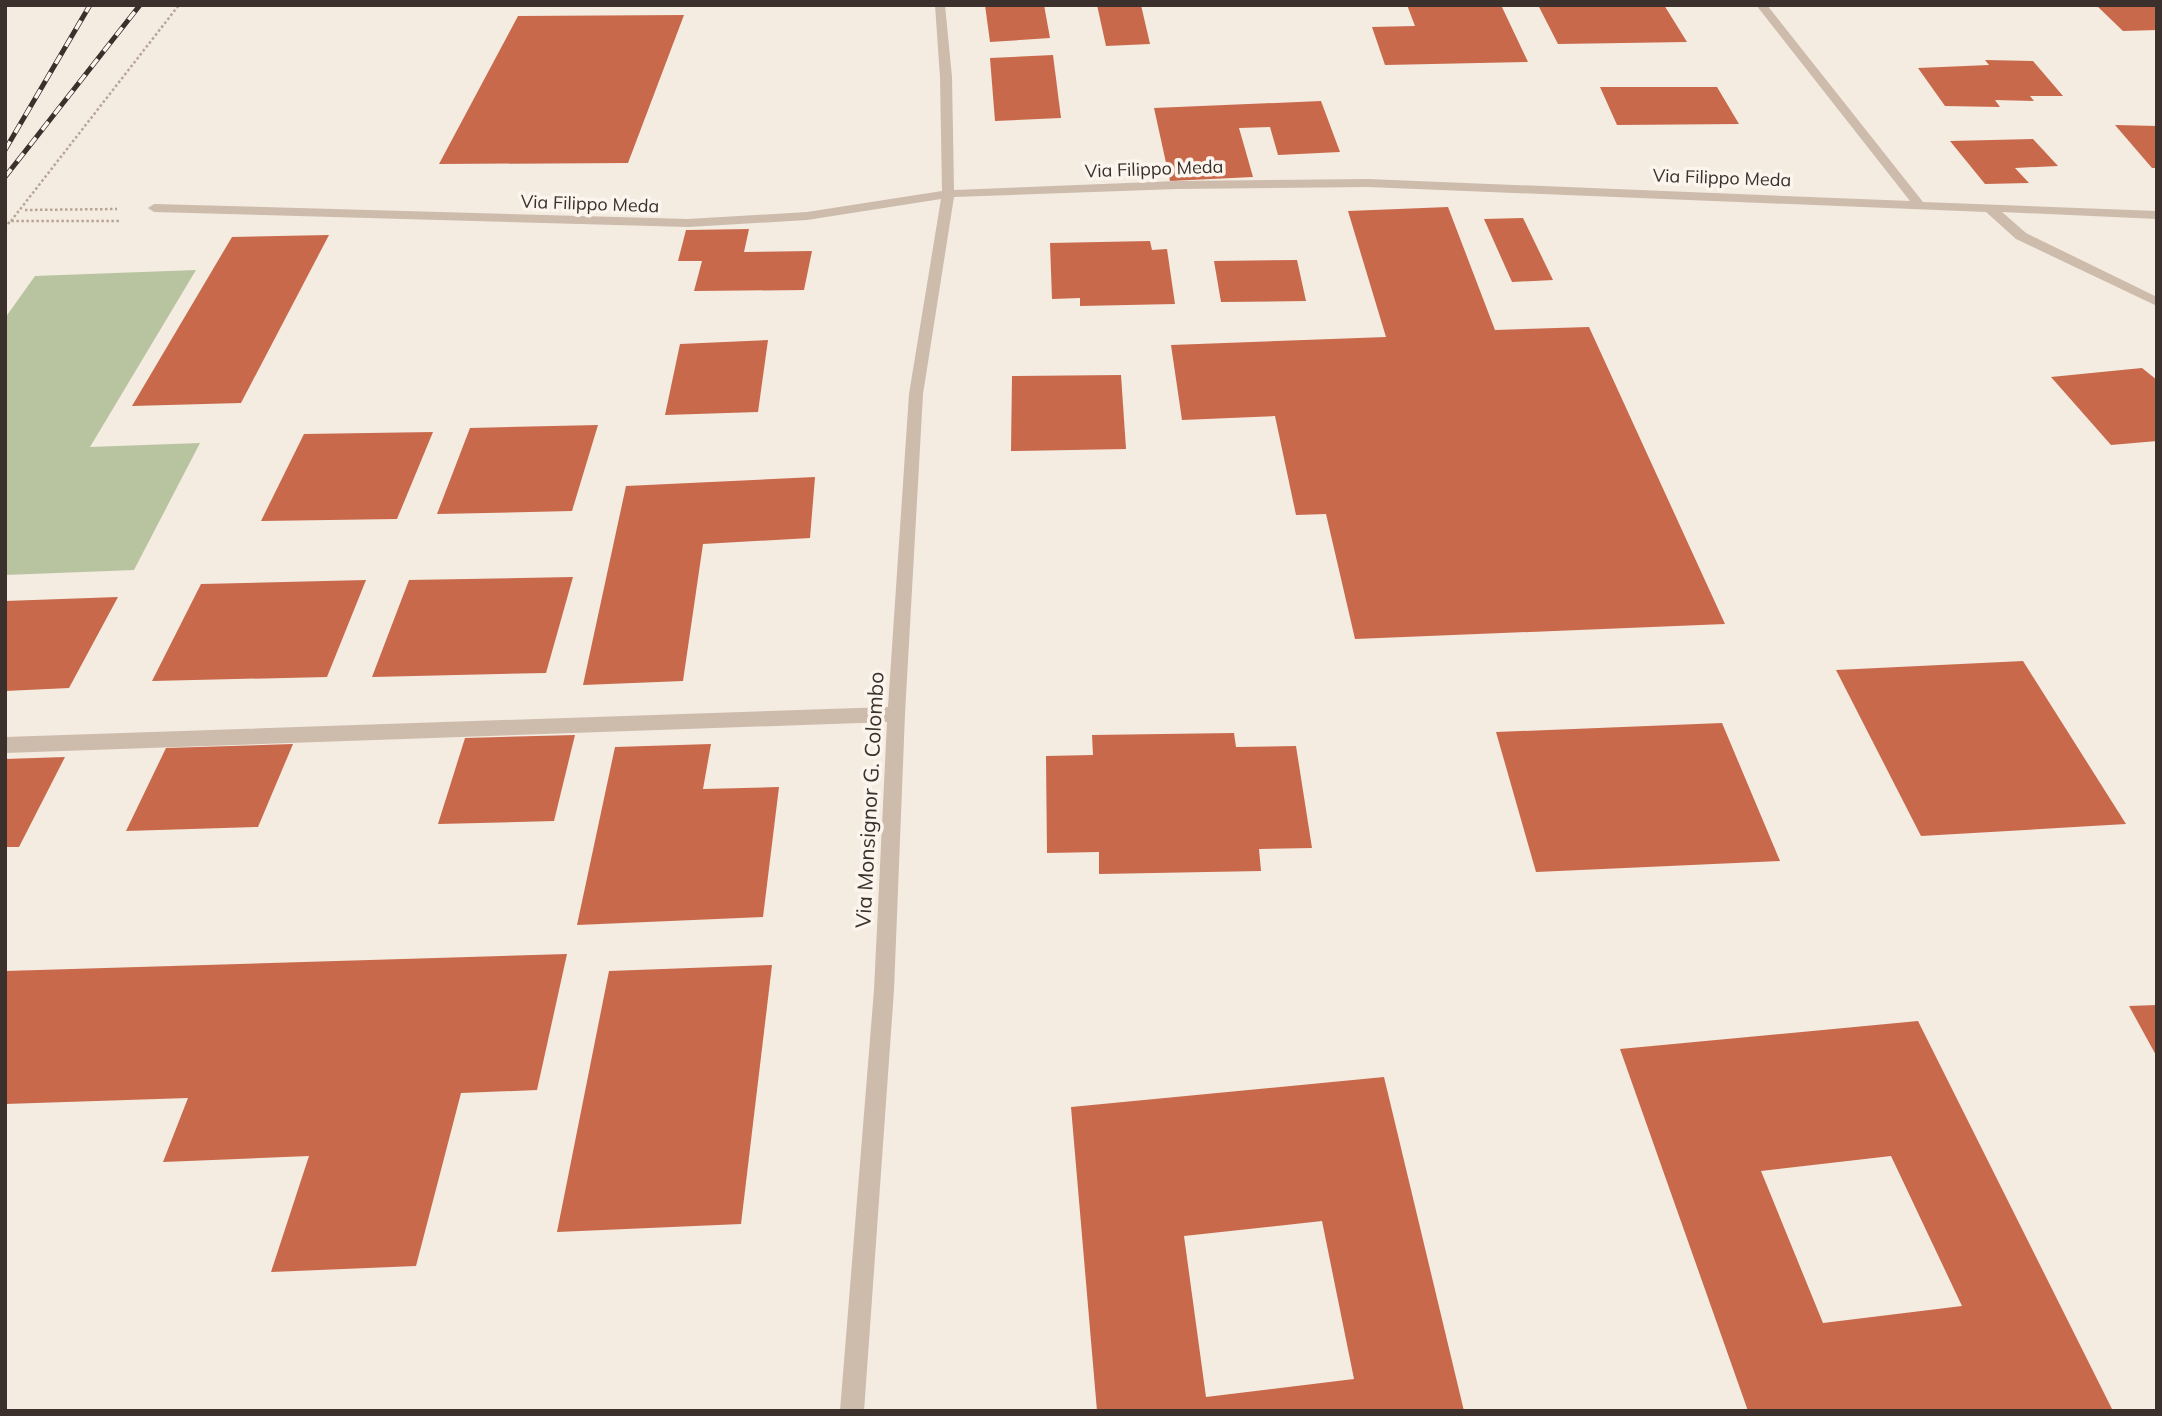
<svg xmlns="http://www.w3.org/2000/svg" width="2162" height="1416" viewBox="0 0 2162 1416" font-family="Mulish,sans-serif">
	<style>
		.green { fill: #b8c4a0 }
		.building { fill: #c8694b; fill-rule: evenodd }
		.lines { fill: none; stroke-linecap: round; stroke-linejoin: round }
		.path { stroke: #b9a596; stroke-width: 2.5; stroke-dasharray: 2.5 2.5; stroke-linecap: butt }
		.minor { fill: #cdbbac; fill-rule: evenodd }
		.rail-casing { stroke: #3b302b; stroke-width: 5 }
		.rail { stroke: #fbf5ee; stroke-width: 3.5; stroke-dasharray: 10; stroke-linecap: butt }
		.labels { text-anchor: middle; stroke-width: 7; stroke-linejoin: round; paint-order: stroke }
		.far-street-label { font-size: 18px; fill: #3b302b; stroke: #fbf5ee }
		.street-label { font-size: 21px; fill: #3b302b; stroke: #fbf5ee }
	</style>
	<rect width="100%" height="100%" fill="#f4ebe1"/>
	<polygon class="green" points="196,270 90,447 200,443 134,570 5,575 5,318 35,276"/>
	<g class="building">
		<polygon points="985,5 1044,5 1050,38 990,42"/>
		<polygon points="1097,5 1141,5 1150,44 1106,46"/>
		<polygon points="1407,5 1501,5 1528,62 1385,65 1372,27 1415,26"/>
		<polygon points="1538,5 1664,5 1687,42 1558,44"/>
		<polygon points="2096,5 2157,5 2157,30 2123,31"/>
		<polygon points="684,15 628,163 439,164 518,16"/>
		<polygon points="1053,55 1061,118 995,121 990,58"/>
		<polygon points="1985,60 2033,61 2063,96 2030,96 2034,101 1995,100 2000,107 1945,106 1918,68 1989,65"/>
		<polygon points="1600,87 1717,87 1739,124 1617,125"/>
		<polygon points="1321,101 1340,152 1278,155 1270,127 1239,128 1253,177 1170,181 1154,108"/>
		<polygon points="2115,125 2157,126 2157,168 2152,168"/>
		<polygon points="2033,139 2058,166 2015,168 2029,183 1985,184 1950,141"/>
		<polygon points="1448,207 1495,330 1589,327 1725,624 1355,639 1326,514 1296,515 1275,416 1182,420 1171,345 1386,337 1348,211"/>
		<polygon points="1523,218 1553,280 1512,282 1484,219"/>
		<polygon points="749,229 744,252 812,251 804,290 694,291 702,261 678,261 686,230"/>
		<polygon points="329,235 241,403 132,406 232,237"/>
		<polygon points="1150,241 1152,250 1167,249 1175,304 1080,306 1080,298 1052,299 1050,243"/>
		<polygon points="1297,260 1306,301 1221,302 1214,261"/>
		<polygon points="768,340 758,412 665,415 680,344"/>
		<polygon points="2142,368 2157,380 2157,441 2111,445 2051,377"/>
		<polygon points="1121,375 1126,449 1011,451 1012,376"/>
		<polygon points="598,425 572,511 437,514 470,428"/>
		<polygon points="433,432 397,519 261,521 304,434"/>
		<polygon points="815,477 810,538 703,544 683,681 583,685 626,486"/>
		<polygon points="573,577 546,673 372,677 409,580"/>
		<polygon points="366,580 327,677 152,681 201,584"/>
		<polygon points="118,597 69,688 5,691 5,601"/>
		<polygon points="2023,661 2126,824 1921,836 1836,670"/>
		<polygon points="1722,723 1780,861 1536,872 1496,732"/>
		<polygon points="1234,733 1236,747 1296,746 1312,848 1259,849 1261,871 1099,874 1099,852 1047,853 1046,756 1093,755 1092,735"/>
		<polygon points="575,735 554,821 438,824 465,738"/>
		<polygon points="293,744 258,827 126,831 166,748"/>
		<polygon points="711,744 703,789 779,787 763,917 577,925 615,747"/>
		<polygon points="65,757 19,847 5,847 5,759"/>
		<polygon points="567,954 537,1090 461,1093 416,1266 271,1272 309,1156 163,1162 188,1098 5,1104 5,971"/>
		<polygon points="772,965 741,1224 557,1232 609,971"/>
		<polygon points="2157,1005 2157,1057 2129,1006"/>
		<path d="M1918,1021L2113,1411H1748L1620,1049ZM1891,1156L1962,1306L1823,1323L1761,1171Z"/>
		<path d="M1384,1077L1464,1411H1097L1071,1107ZM1322,1221L1354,1379L1206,1397L1184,1236Z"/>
	</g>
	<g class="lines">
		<g class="path">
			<polyline points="25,210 117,209"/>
			<polyline points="11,221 179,5"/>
			<polyline points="5,228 10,221 120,221"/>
		</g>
		<polygon class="minor" points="935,5 945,5 952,77 954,190 1177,181 1368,179 1910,201 1756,5 1767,5 1923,202 2157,211 2157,219 2002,212 2026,233 2157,297 2157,306 2016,239 1986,212 1368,187 1177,189 954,197 923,394 905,714 894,990 864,1411 840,1411 874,990 887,722 5,753 5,737 888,707 909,394 941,199 807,220 688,227 154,212 148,208 154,204 688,219 807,212 942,191 940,77"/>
		<g class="rail-casing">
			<g id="rail">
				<polyline points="5,150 90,5"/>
				<polyline points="5,177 140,5"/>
			</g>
		</g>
		<use href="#rail" class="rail"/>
	</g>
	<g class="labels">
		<g class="far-street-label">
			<text transform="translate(1154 169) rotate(-2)" y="6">Via Filippo Meda</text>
			<text transform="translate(1722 178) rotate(2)" y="6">Via Filippo Meda</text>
			<text transform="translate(590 204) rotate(2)" y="6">Via Filippo Meda</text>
		</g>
		<g class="street-label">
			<text transform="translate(870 800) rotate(-87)" y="7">Via Monsignor G. Colombo</text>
		</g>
	</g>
	<rect width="2162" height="1416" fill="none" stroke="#3b302b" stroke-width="14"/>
</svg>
